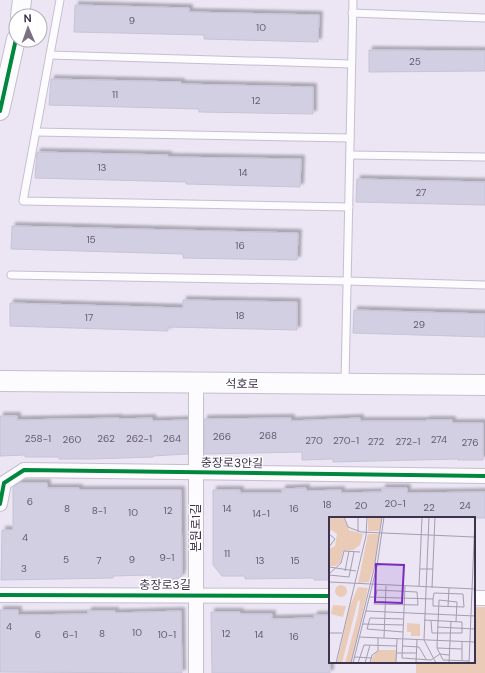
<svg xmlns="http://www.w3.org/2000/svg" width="485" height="673" viewBox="0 0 485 673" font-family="'DM Sans','Noto Sans KR',sans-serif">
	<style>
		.green { fill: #eacbb7 }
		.building { fill: #d2cfe3; stroke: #c7c4d8; filter: url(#shadow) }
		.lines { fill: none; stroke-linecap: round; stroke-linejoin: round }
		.service-casing { stroke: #c6bed1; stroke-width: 9 }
		.minor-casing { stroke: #c6bed1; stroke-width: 16 }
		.tertiary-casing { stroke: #c6bed1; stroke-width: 20 }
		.secondary-casing { stroke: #c6bed1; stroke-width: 22 }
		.service { stroke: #fcfbfd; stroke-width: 7 }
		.minor { stroke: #fcfbfd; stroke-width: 14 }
		.tertiary { stroke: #fcfbfd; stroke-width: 18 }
		.secondary { stroke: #fcfbfd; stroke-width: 20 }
		.cycleway-casing { stroke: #fff; stroke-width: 6 }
		.cycleway { stroke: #00873e; stroke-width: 4 }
		.labels { text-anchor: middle; stroke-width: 3; stroke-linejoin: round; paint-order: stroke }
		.number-label { font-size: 10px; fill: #645a73 }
		.street-label { font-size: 12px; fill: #3e324d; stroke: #fff }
		.inset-road { fill: none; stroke: #a69db1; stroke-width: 1 }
		.view { fill: #7b2cbf; fill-opacity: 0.15; stroke: #7b2cbf; stroke-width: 2 }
		.inset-edge { fill: none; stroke: #3e324d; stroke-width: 2 }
	</style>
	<defs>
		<filter id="shadow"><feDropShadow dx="3.5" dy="-3.5" stdDeviation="1" flood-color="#0004"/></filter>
	</defs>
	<rect width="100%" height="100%" fill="#ebe5f4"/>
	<polygon class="green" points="474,607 485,607 485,673 416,673 416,662 474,662"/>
	<g class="building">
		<polygon points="75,5 189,8 189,12 319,15 318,42 204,39 204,35 74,32"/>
		<polygon points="369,50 485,51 485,71 369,72"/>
		<polygon points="51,79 181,82 181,84 313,87 313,114 199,112 199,109 49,105"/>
		<polygon points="37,152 168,155 168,157 301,159 300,187 186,184 186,182 35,178"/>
		<polygon points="357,179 485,182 485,205 356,202"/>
		<polygon points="12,226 298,233 297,260 183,258 183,254 11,249"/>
		<polygon points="183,300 297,302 297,330 168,327 168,331 10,326 10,303 183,308"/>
		<polygon points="354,310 485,314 485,337 353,333"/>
		<polygon points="0,416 17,416 17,420 119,418 119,419 152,418 153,421 188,420 188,454 153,456 153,457 93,459 59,459 59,457 25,457 25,455 0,456"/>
		<polygon points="291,418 291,421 360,418 360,421 426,421 426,420 452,420 452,423 483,423 483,460 458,460 458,459 333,462 333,459 302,460 302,452 204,454 204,419"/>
		<polygon points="19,483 47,483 47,488 79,488 79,490 181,490 182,572 181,577 176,579 152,579 152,575 113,576 113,578 1,580 2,530 13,530 13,488"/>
		<polygon points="306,488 306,491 341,490 341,493 382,492 382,488 407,488 407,493 485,492 485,518 330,518 330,580 314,580 314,578 245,579 245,576 222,576 213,565 213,490 240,490 240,493 282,493 282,489"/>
		<polygon points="0,610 18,610 18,615 88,614 88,611 115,611 115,613 181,611 182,673 0,672"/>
		<polygon points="211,612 240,612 240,614 272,614 272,619 314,618 314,615 330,615 330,673 212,673"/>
	</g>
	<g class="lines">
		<g class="service-casing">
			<g id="service">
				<polyline points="60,0 23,201 349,207"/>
				<polyline points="352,13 485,18"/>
				<polyline points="50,55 351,64"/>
				<polyline points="36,132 350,138"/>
				<polyline points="350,155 485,157"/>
				<polyline points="11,275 347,281 485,285"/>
				<polyline points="345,382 353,0"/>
			</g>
		</g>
		<g class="minor-casing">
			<g id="minor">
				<polyline points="196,383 196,673"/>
				<polyline points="0,504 4,483 24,470 485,476"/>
				<polyline points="0,595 330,596"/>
				<polyline points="474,598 485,598"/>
			</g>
		</g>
		<g class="tertiary-casing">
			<g id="tertiary">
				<polyline points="20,16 22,0"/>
				<polyline points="0,111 16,39"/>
			</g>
		</g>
		<g class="secondary-casing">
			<polyline id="secondary" points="0,381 485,385"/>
		</g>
		<use href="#service" class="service"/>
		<use href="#minor" class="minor"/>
		<use href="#tertiary" class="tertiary"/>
		<use href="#secondary" class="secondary"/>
		<g class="cycleway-casing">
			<g id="cycleway">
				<polyline points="0,111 16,39"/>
				<polyline points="0,504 4,483 24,470 485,476"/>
				<polyline points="0,595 330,596"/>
			</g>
		</g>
		<use href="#cycleway" class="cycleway"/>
	</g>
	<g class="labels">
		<g class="number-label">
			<text x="132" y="24">9</text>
			<text x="261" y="31">10</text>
			<text x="415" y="65">25</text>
			<text x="115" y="98">11</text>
			<text x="256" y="104">12</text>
			<text x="102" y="171">13</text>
			<text x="243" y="176">14</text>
			<text x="421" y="196">27</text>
			<text x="91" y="243">15</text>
			<text x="240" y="249">16</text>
			<text x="240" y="319">18</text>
			<text x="89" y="321">17</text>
			<text x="419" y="328">29</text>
			<text x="268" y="439">268</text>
			<text x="222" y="440">266</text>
			<text x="38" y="442">258-1</text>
			<text x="106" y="442">262</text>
			<text x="139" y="442">262-1</text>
			<text x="172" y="442">264</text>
			<text x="72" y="443">260</text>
			<text x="439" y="443">274</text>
			<text x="314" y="444">270</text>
			<text x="346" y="444">270-1</text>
			<text x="376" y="445">272</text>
			<text x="408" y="445">272-1</text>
			<text x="470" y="446">276</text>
			<text x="30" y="505">6</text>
			<text x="395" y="507">20-1</text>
			<text x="327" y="508">18</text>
			<text x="361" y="509">20</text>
			<text x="465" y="509">24</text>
			<text x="429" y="511">22</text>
			<text x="67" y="512">8</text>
			<text x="227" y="512">14</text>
			<text x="294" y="512">16</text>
			<text x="99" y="514">8-1</text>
			<text x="168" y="514">12</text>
			<text x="133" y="516">10</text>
			<text x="261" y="517">14-1</text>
			<text x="25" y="541">4</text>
			<text x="227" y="557">11</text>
			<text x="167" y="561">9-1</text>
			<text x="66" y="563">5</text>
			<text x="132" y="563">9</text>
			<text x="99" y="564">7</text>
			<text x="260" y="564">13</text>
			<text x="295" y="564">15</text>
			<text x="24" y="572">3</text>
			<text x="9" y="630">4</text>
			<text x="137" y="636">10</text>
			<text x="102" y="637">8</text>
			<text x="226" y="637">12</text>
			<text x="38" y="638">6</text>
			<text x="70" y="638">6-1</text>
			<text x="167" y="638">10-1</text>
			<text x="259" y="638">14</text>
			<text x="294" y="640">16</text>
		</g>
		<g class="street-label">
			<text transform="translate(242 384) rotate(1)" y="4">석호로</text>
			<text transform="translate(232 463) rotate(1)" y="4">충장로3안길</text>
			<text transform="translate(196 528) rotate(-90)" y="4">본원로1길</text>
			<text x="165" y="589">충장로3길</text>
		</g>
	</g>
	<g transform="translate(329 517)">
		<rect width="146" height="146" fill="#ebe5f4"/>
		<path d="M0,0H14L20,13L34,17L31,28L24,33L14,34L11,46L6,49H0V32L6,29L8,17L3,13L0,15ZM39,0H53L50,14H39ZM39,17H50L46,44L40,65L29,66ZM6 74a6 6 0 1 1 12 0a6 6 0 1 1-12 0ZM29,70L39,71L22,146H16L29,97L31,84L29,83L13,146H8L21,89ZM4,88L17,89L14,100L2,97ZM78,106L91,107V119H82V115H78ZM50,133H67V146H42L44,139Z" fill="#eacbb7"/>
		<path class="inset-road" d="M15,0L19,10L32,15L145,20M100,0L95,123L107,146M29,15V0M0,17L6,22L0,30M0,50L27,54M91,52H104M16,54L20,34M0,57L12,46L15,34L31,35M0,58L20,60L25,35M0,65L146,72M76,69L73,141L102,143L111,137L120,138M90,69L93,0M103,71L106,0M48,73L88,75L89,88L45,87ZM40,80L104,82L105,76L134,77L135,90L104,89V82M119,90L120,71M37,94L146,99M95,103L133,105V116H103L102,104M127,105L128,85L110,83L108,131L114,143L140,144M34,107L75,108M108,110L146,112M74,115L38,112L41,101L75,102M0,116H13M30,120L146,125M55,121L57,69M74,129L90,130L97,142M108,131L133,132M68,136H88M26,140L43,141M133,144V125M7,146L37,19L38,0M22,146L45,52L53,0M24,146L48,49L55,0M29,146L35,128L68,129M36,146L41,128M41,146L43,138L49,134V121M67,146L68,122M87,146L88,123M120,146L122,104M140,146L146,0"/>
		<path class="view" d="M47,47L75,48L73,86L46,85Z"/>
		<rect width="146" height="146" class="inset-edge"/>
	</g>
	<g transform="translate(28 28) rotate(358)"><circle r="19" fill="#ffffff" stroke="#b2adb8"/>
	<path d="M0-3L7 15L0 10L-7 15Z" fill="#7b7187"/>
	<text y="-6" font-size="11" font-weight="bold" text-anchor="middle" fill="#3e324d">N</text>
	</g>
</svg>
